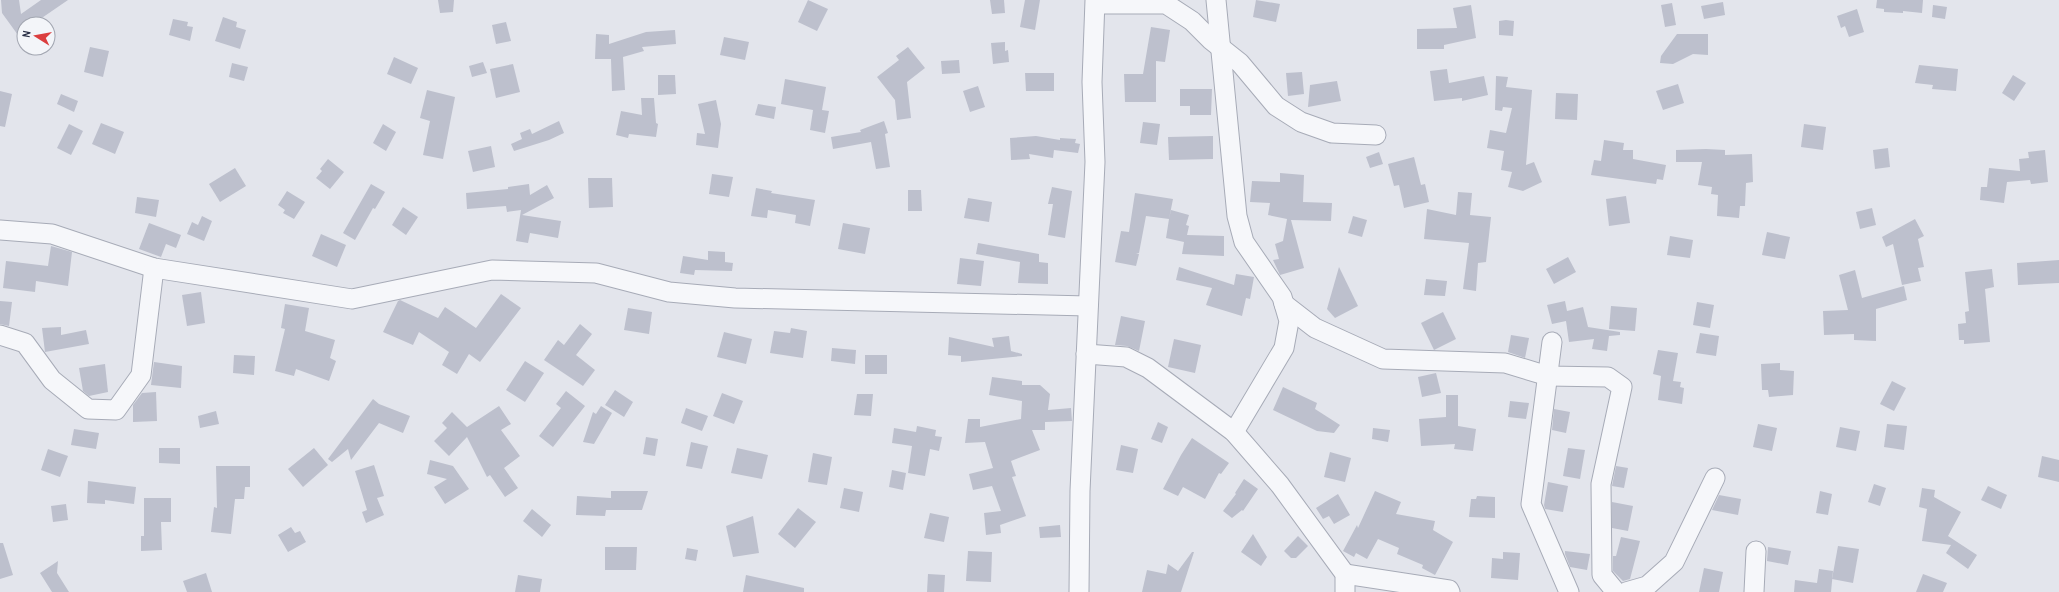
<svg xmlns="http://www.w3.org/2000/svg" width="2059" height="592" viewBox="0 0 2059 592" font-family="'Archivo Narrow',sans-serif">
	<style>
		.building { fill: #bdc0cd }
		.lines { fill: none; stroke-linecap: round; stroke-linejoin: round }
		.minor-casing { stroke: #a7abb7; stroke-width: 21 }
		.minor { stroke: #f6f7fa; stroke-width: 19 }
	</style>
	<rect width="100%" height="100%" fill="#e3e5ec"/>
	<g class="building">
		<polygon points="1,0 19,0 21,14 41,0 68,0 33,24 24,24 24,30 22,31 23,42 2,13"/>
		<polygon points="438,0 454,0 453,12 440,13"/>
		<polygon points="808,0 828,9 817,31 798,22"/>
		<polygon points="990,0 1004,0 1005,13 992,14"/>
		<polygon points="1025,0 1040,0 1035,30 1020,27"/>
		<polygon points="1256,0 1280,4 1276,22 1253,17"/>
		<polygon points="1877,0 1923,0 1922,13 1903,11 1903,13 1884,12 1884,9 1876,8"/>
		<polygon points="1723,2 1725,15 1704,19 1701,6"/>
		<polygon points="1672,3 1676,25 1665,27 1661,5"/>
		<polygon points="1471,5 1476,38 1444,45 1444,49 1417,49 1417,29 1457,28 1453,8"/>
		<polygon points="1933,5 1947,7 1945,19 1932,17"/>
		<polygon points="1857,9 1864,32 1849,37 1845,26 1841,28 1837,16"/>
		<polygon points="223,17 237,22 236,27 246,30 240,49 215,41"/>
		<polygon points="173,19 188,22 187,26 193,27 190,41 169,35"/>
		<polygon points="1506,20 1514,21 1513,36 1499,35 1499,21"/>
		<polygon points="506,22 511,41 496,44 492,25"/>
		<polygon points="1151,27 1170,30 1165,62 1156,61 1156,102 1125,102 1124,74 1143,74"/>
		<polygon points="675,30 676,44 642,47 644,51 623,57 625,90 612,91 611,59 595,59 596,34 609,35 609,44 646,32"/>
		<polygon points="1677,34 1708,34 1708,55 1693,54 1673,64 1660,63 1661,56"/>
		<polygon points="724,37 749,42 745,60 720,55"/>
		<polygon points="1005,42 1005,51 1008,50 1009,62 993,64 991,43"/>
		<polygon points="90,47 109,51 103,77 84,72"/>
		<polygon points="908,47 925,68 907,82 911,118 897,120 895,100 877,77 899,60 896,56"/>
		<polygon points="394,57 418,68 411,84 387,74"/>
		<polygon points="959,60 960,73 942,74 941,61"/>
		<polygon points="483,62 487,73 472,77 469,66"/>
		<polygon points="232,63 248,67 244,81 229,77"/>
		<polygon points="513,64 520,92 496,98 490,69"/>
		<polygon points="1919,65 1958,69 1956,91 1932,89 1933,85 1915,83"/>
		<polygon points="1447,69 1449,83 1484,76 1488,95 1462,101 1462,98 1434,101 1430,71"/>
		<polygon points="1302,72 1304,94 1288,96 1286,73"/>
		<polygon points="1025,73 1054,73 1054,91 1026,91"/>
		<polygon points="658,75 675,75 676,94 658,95"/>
		<polygon points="2013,75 2026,83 2014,101 2002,93"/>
		<polygon points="1496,76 1508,77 1506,87 1532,90 1526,165 1534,162 1542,182 1523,191 1508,187 1512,172 1501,170 1504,151 1487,148 1490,130 1506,133 1512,108 1503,107 1502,111 1495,110"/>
		<polygon points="785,79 826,87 822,110 829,111 825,133 810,130 813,110 781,104"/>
		<polygon points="1337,81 1341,101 1308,107 1310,85"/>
		<polygon points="1678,84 1684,103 1663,110 1656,91"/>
		<polygon points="978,86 985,107 970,112 963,91"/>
		<polygon points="1180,89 1212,89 1211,115 1190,115 1190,106 1180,106"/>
		<polygon points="427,90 455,97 443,159 423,155 430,121 420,118"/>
		<polygon points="0,91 12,94 5,127 0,126"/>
		<polygon points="1556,93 1578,94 1577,120 1555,119"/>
		<polygon points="61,94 78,101 74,112 57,104"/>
		<polygon points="641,98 654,98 656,123 658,124 656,137 629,134 628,138 616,135 621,111 642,115"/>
		<polygon points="716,100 721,124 718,148 696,145 697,133 705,134 698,104"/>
		<polygon points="758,104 776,107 774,119 755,115"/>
		<polygon points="559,121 564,133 549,140 514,151 511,144 522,139 520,133 530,129 532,134"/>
		<polygon points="884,121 888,133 885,134 890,167 876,169 871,142 833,149 831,137 861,132 860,130"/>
		<polygon points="1143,122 1160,124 1157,145 1140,143"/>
		<polygon points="101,123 124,132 115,154 92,144"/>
		<polygon points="69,124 83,131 71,155 57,148"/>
		<polygon points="383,124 396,132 386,151 373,143"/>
		<polygon points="1804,124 1826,127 1823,150 1801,147"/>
		<polygon points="1036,136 1060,140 1060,138 1076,139 1075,143 1080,144 1078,153 1054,150 1053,158 1029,154 1030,159 1011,160 1010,138"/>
		<polygon points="1213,136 1213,159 1169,160 1168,137"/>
		<polygon points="1604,140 1624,143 1623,150 1633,150 1633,159 1666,165 1663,180 1657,179 1656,184 1591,175 1594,160 1601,161"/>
		<polygon points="491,146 495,167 473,172 468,151"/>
		<polygon points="1888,148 1890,167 1875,169 1873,150"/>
		<polygon points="1706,149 1725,150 1725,155 1752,154 1753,182 1746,183 1745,206 1740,206 1739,218 1717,216 1718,195 1711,194 1712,187 1698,185 1702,162 1676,162 1676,150"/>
		<polygon points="2045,150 2048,182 2031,184 2030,180 2007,182 2004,203 1980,200 1981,187 1987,187 1989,168 2020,171 2019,159 2029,158 2028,152"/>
		<polygon points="1379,152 1383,164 1370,168 1366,157"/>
		<polygon points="1414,157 1421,185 1425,184 1429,202 1404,208 1399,185 1394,186 1388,164"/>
		<polygon points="328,159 344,172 330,189 316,178 322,171 320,169"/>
		<polygon points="235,168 246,186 220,202 209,184"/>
		<polygon points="1280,173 1304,175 1303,202 1332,203 1331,221 1291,220 1304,268 1280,275 1273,260 1279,259 1275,244 1283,241 1287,219 1268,215 1270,203 1250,202 1252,181 1280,182"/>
		<polygon points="712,174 733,177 729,197 709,194"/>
		<polygon points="588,178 612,178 613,207 589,208"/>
		<polygon points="371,184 385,192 375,209 373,208 355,240 343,233"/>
		<polygon points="529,184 530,195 547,185 554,198 522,215 561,221 558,238 530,233 528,243 516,241 521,210 507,212 506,206 467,209 466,193 508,189 508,187"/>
		<polygon points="1052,187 1072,191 1065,238 1048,235 1053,204 1048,204"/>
		<polygon points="756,188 772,191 771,193 815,200 810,226 795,223 796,215 768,210 767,218 751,216"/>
		<polygon points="908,190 921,190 922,211 908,211"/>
		<polygon points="287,191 305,202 294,219 283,213 285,210 278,205"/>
		<polygon points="1458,192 1472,193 1470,215 1491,217 1486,262 1478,263 1476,291 1463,289 1469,243 1424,239 1427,209 1456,215"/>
		<polygon points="1135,193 1173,199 1169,219 1171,210 1189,215 1186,225 1189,226 1187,235 1224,236 1224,256 1182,254 1184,242 1166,238 1169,219 1146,216 1139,253 1136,253 1139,254 1136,266 1115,262 1121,231 1129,232"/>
		<polygon points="1626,196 1630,223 1609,226 1606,199"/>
		<polygon points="137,197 159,200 156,217 135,213"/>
		<polygon points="968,198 992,202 989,222 964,218"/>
		<polygon points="403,207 418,217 406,235 392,225"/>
		<polygon points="1872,208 1876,225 1860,229 1856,212"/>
		<polygon points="202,216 212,221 204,241 187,234 192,222 198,225"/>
		<polygon points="1353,216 1367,220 1362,237 1348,233"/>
		<polygon points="1915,219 1924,236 1918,239 1924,267 1918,268 1921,281 1902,285 1893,244 1886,247 1882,237"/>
		<polygon points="149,223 181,235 176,248 166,244 161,257 139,249"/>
		<polygon points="843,223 870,228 865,254 838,249"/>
		<polygon points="1767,232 1790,237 1785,259 1762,255"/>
		<polygon points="321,234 346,245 337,267 312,256"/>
		<polygon points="1670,236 1693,240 1690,258 1667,255"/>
		<polygon points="978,243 1039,254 1039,262 1048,263 1048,284 1018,283 1020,262 976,254"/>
		<polygon points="51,246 72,252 68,286 36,281 35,292 3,288 6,261 48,266"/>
		<polygon points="708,251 725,252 725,262 733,263 732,271 695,270 694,275 680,273 683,256 708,260"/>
		<polygon points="1568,257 1576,272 1554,284 1546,269"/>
		<polygon points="960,258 984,261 981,286 957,284"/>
		<polygon points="2059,260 2059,283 2018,285 2017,263"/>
		<polygon points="1179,267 1234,285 1236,274 1254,277 1250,299 1246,298 1242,316 1206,305 1212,288 1176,280"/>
		<polygon points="1339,267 1358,306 1335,318 1327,309"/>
		<polygon points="1992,269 1994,287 1985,289 1990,342 1964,344 1964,340 1959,340 1958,324 1966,323 1965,312 1969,311 1965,272"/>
		<polygon points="1855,270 1862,298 1904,286 1907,300 1876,309 1876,341 1854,340 1854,334 1824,335 1823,311 1848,310 1839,275"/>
		<polygon points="1426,279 1447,281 1445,296 1424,295"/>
		<polygon points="201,292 205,323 187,326 182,295"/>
		<polygon points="501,294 521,308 480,362 469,354 457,374 442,365 449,352 419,332 413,345 383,332 398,301 400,300 438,318 445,307 476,328"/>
		<polygon points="0,301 12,302 9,326 0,324"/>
		<polygon points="1565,301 1567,311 1583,307 1588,327 1620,332 1620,335 1609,336 1607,351 1592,349 1594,339 1569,342 1566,321 1552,324 1547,305"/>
		<polygon points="1697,302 1714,305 1710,328 1693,325"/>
		<polygon points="285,304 309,308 305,331 335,340 330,358 336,361 329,381 296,369 294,376 275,371 285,329 281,328"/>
		<polygon points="1611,306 1637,308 1635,331 1609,329"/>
		<polygon points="628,308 652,312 649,334 624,330"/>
		<polygon points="1443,312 1456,339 1434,350 1421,323"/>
		<polygon points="1121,316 1145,321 1139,351 1127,346 1115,345"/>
		<polygon points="580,324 592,334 576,355 595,370 583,386 544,360 558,340 564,345"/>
		<polygon points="61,327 61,335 86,330 89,344 45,352 42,328"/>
		<polygon points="791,328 807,331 803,358 770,353 774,331 790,333"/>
		<polygon points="724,332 752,339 746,364 717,357"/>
		<polygon points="1700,333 1719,336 1716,356 1696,353"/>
		<polygon points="1511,335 1529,338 1525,358 1508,352"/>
		<polygon points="1009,336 1011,351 1022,354 1022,356 961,362 961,356 948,355 949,337 994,347 992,338"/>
		<polygon points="1174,339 1201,345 1195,373 1168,367"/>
		<polygon points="832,348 856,350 855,364 831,361"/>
		<polygon points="1658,350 1678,353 1673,381 1681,382 1680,387 1684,388 1682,404 1658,400 1661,376 1653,374"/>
		<polygon points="234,355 255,356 254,375 233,373"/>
		<rect x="865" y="355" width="22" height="19"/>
		<polygon points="525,361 544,373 525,402 506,390"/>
		<polygon points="154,362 182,366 181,388 151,385"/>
		<polygon points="1780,363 1780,370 1794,371 1793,395 1769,397 1768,390 1762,390 1761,364"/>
		<polygon points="105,364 108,392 89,396 83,391 79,368"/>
		<polygon points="1436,373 1441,393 1422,397 1418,377"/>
		<polygon points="992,377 1022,381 1022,385 1040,385 1050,394 1048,410 1071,408 1072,421 1045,422 1045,430 1032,430 1040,450 1011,461 1016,476 1012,477 1026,516 1000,525 1001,533 986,535 984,513 1001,511 992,486 973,490 969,474 993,468 985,442 965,443 968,419 980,419 980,427 1021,419 1022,401 989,395"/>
		<polygon points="1892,381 1906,388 1894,411 1880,404"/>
		<polygon points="1283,387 1317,403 1315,409 1340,425 1334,433 1317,431 1273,410"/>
		<polygon points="615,390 633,402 624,417 605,405"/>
		<polygon points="566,391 585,406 553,447 539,436 561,408 556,404"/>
		<polygon points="156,392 157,421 133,422 133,405 142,393"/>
		<polygon points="722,393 743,401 734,424 713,416"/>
		<polygon points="857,394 873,394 871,416 854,415"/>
		<polygon points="1446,395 1458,395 1458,426 1476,429 1473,451 1454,449 1455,444 1421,446 1419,419 1446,417"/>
		<polygon points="373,399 379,404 410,416 403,433 379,423 351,460 348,449 332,462 328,459"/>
		<polygon points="1510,401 1529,403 1526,419 1508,417"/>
		<polygon points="499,406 511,424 501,430 520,456 504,468 518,488 505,497 490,475 487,477 467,437 449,456 434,441 447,428 442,423 452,412 467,427"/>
		<polygon points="601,406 612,413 594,444 583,442 593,412 596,414"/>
		<polygon points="686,408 708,416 702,431 681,423"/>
		<polygon points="1554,409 1570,412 1566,433 1552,430"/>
		<polygon points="216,411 219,424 200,428 198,416"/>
		<polygon points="1158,422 1168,427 1162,443 1151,439"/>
		<polygon points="1758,424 1777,428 1772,451 1753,447"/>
		<polygon points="1887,424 1907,426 1904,450 1884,447"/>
		<polygon points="917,426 936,430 935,436 942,437 939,451 930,449 925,476 908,473 912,446 892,443 894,428 916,432"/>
		<polygon points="1840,427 1860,431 1856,451 1836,447"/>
		<polygon points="1373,428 1390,430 1388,442 1372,439"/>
		<polygon points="74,429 99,433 96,449 71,445"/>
		<polygon points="646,437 658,439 655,456 643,454"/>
		<polygon points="1192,438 1229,463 1221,474 1219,473 1205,499 1183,487 1178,496 1163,489 1181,455"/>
		<polygon points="691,442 708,446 702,469 686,466"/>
		<polygon points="1121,445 1138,449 1133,473 1116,470"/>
		<polygon points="159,448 180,448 180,464 159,463"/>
		<polygon points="314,448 328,465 303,487 288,469"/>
		<polygon points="737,448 768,455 762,479 731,473"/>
		<polygon points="1568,448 1585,450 1580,479 1563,476"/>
		<polygon points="48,449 68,456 60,477 41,470"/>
		<polygon points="1330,452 1351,458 1345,482 1324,477"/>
		<polygon points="813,453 832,457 827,485 808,482"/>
		<polygon points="2042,456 2059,460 2059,482 2038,477"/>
		<polygon points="430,460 453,466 469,489 445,504 434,487 447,479 427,474"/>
		<polygon points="374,465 384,496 377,498 384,515 366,523 362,512 367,510 355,471"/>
		<polygon points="216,466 250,466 250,487 245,487 244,499 235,499 231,534 211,532 214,507 217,508"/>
		<polygon points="1616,466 1628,468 1624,488 1612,486"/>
		<polygon points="892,470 906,473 903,490 889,487"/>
		<polygon points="1244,479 1258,489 1243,511 1242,510 1232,518 1223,511 1236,494 1235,493"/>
		<polygon points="88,481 136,487 134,504 105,500 105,504 87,503"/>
		<polygon points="1548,482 1568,486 1563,512 1545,509 1544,505"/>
		<polygon points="1874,484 1886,488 1880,506 1868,502"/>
		<polygon points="1988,486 2007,495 2001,509 1981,500"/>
		<polygon points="844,488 863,492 859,512 840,508"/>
		<polygon points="1922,488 1935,490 1934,497 1961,512 1948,536 1977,555 1968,569 1946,553 1951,545 1922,541 1927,509 1919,507"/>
		<polygon points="611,491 648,491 642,510 606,510 605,516 576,515 577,496 611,498"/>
		<polygon points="1375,491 1401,502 1396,514 1435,521 1433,530 1453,542 1435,575 1422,568 1423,565 1397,554 1399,548 1378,539 1367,559 1356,553 1354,557 1343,551 1357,525 1358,528"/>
		<polygon points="1820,491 1832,494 1828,515 1816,513"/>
		<polygon points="1338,494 1350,515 1334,524 1329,516 1323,519 1316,508"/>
		<polygon points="1719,495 1741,499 1738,515 1712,510"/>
		<polygon points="1477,496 1495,497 1495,518 1469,517 1471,499 1476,499"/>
		<polygon points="144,498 171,498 171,522 161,522 162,550 141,551 141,536 144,536"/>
		<polygon points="1612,502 1633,506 1628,531 1612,528"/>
		<polygon points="66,504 68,520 53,522 51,506"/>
		<polygon points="798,508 816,522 795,548 778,534"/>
		<polygon points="532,509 551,525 542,537 523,521"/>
		<polygon points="930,513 949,517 944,542 924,538"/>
		<polygon points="753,516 759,553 733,557 726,526"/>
		<polygon points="1060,525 1061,537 1040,538 1039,527"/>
		<polygon points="291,527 295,533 300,531 306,542 288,552 278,535"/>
		<polygon points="1253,534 1267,557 1261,566 1241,552"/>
		<polygon points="1298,536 1308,546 1296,558 1291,558 1284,551"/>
		<polygon points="1621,537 1640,541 1630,579 1623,581 1613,571 1613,556 1616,556"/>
		<polygon points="0,543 3,543 13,575 0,579"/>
		<polygon points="1838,546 1859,549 1853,583 1832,579"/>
		<polygon points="605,547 637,547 636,570 605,570"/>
		<polygon points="1768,547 1791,551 1788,565 1767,561"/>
		<polygon points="687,548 698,550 696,561 685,559"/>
		<polygon points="968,551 992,552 991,582 966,581"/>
		<polygon points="1565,551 1590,554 1587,570 1570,567 1565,554"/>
		<polygon points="1192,552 1194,552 1181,592 1142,592 1147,570 1166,574 1168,564 1178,571"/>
		<polygon points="1503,552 1520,553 1518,580 1491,578 1492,558 1503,559"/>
		<polygon points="58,561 57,573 69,592 52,592 40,573"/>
		<polygon points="1704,568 1723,572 1719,592 1699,592"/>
		<polygon points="1819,569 1833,571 1831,592 1794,592 1795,580 1817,583"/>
		<polygon points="206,573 212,592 187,592 183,581"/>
		<polygon points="928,574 945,575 944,592 927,592"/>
		<polygon points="1923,574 1947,583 1943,592 1916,592"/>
		<polygon points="518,575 542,579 540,592 515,592"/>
		<polygon points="746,575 804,588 804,592 743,592"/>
	</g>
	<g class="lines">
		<g class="minor-casing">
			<g id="minor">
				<polyline points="1216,0 1237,216 1244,242 1282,297 1289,321 1284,348 1234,432"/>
				<polyline points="1096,4 1166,4 1192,21 1211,40 1240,63 1276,106 1301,122 1332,133 1376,135"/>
				<polyline points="0,230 52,234 154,268 352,299 492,270 596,273 669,292 735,298 1088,306"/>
				<polyline points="1284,304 1315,328 1383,359 1505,363 1548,376 1608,377 1622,387 1601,484 1602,575 1616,592"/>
				<polyline points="0,335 25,343 52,380 88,409 116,410 141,375 154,268"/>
				<polyline points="1552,342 1531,504 1569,592"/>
				<polyline points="1086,354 1126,357 1148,368 1234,432 1280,485 1345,574 1345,592"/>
				<polyline points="1345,574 1449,590 1450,592"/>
				<polyline points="1079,592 1080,491 1095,162 1092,82 1095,0"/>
				<polyline points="1626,592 1647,586 1674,562 1715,478"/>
				<polyline points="1754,592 1756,551"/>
			</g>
		</g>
		<use href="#minor" class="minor"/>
	</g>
	<g transform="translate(36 36) rotate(281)"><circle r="19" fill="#f3f5f9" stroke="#a2a6b1"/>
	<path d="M0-3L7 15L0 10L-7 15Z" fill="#db3e3f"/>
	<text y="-6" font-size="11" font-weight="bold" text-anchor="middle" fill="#292f46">N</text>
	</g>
</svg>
